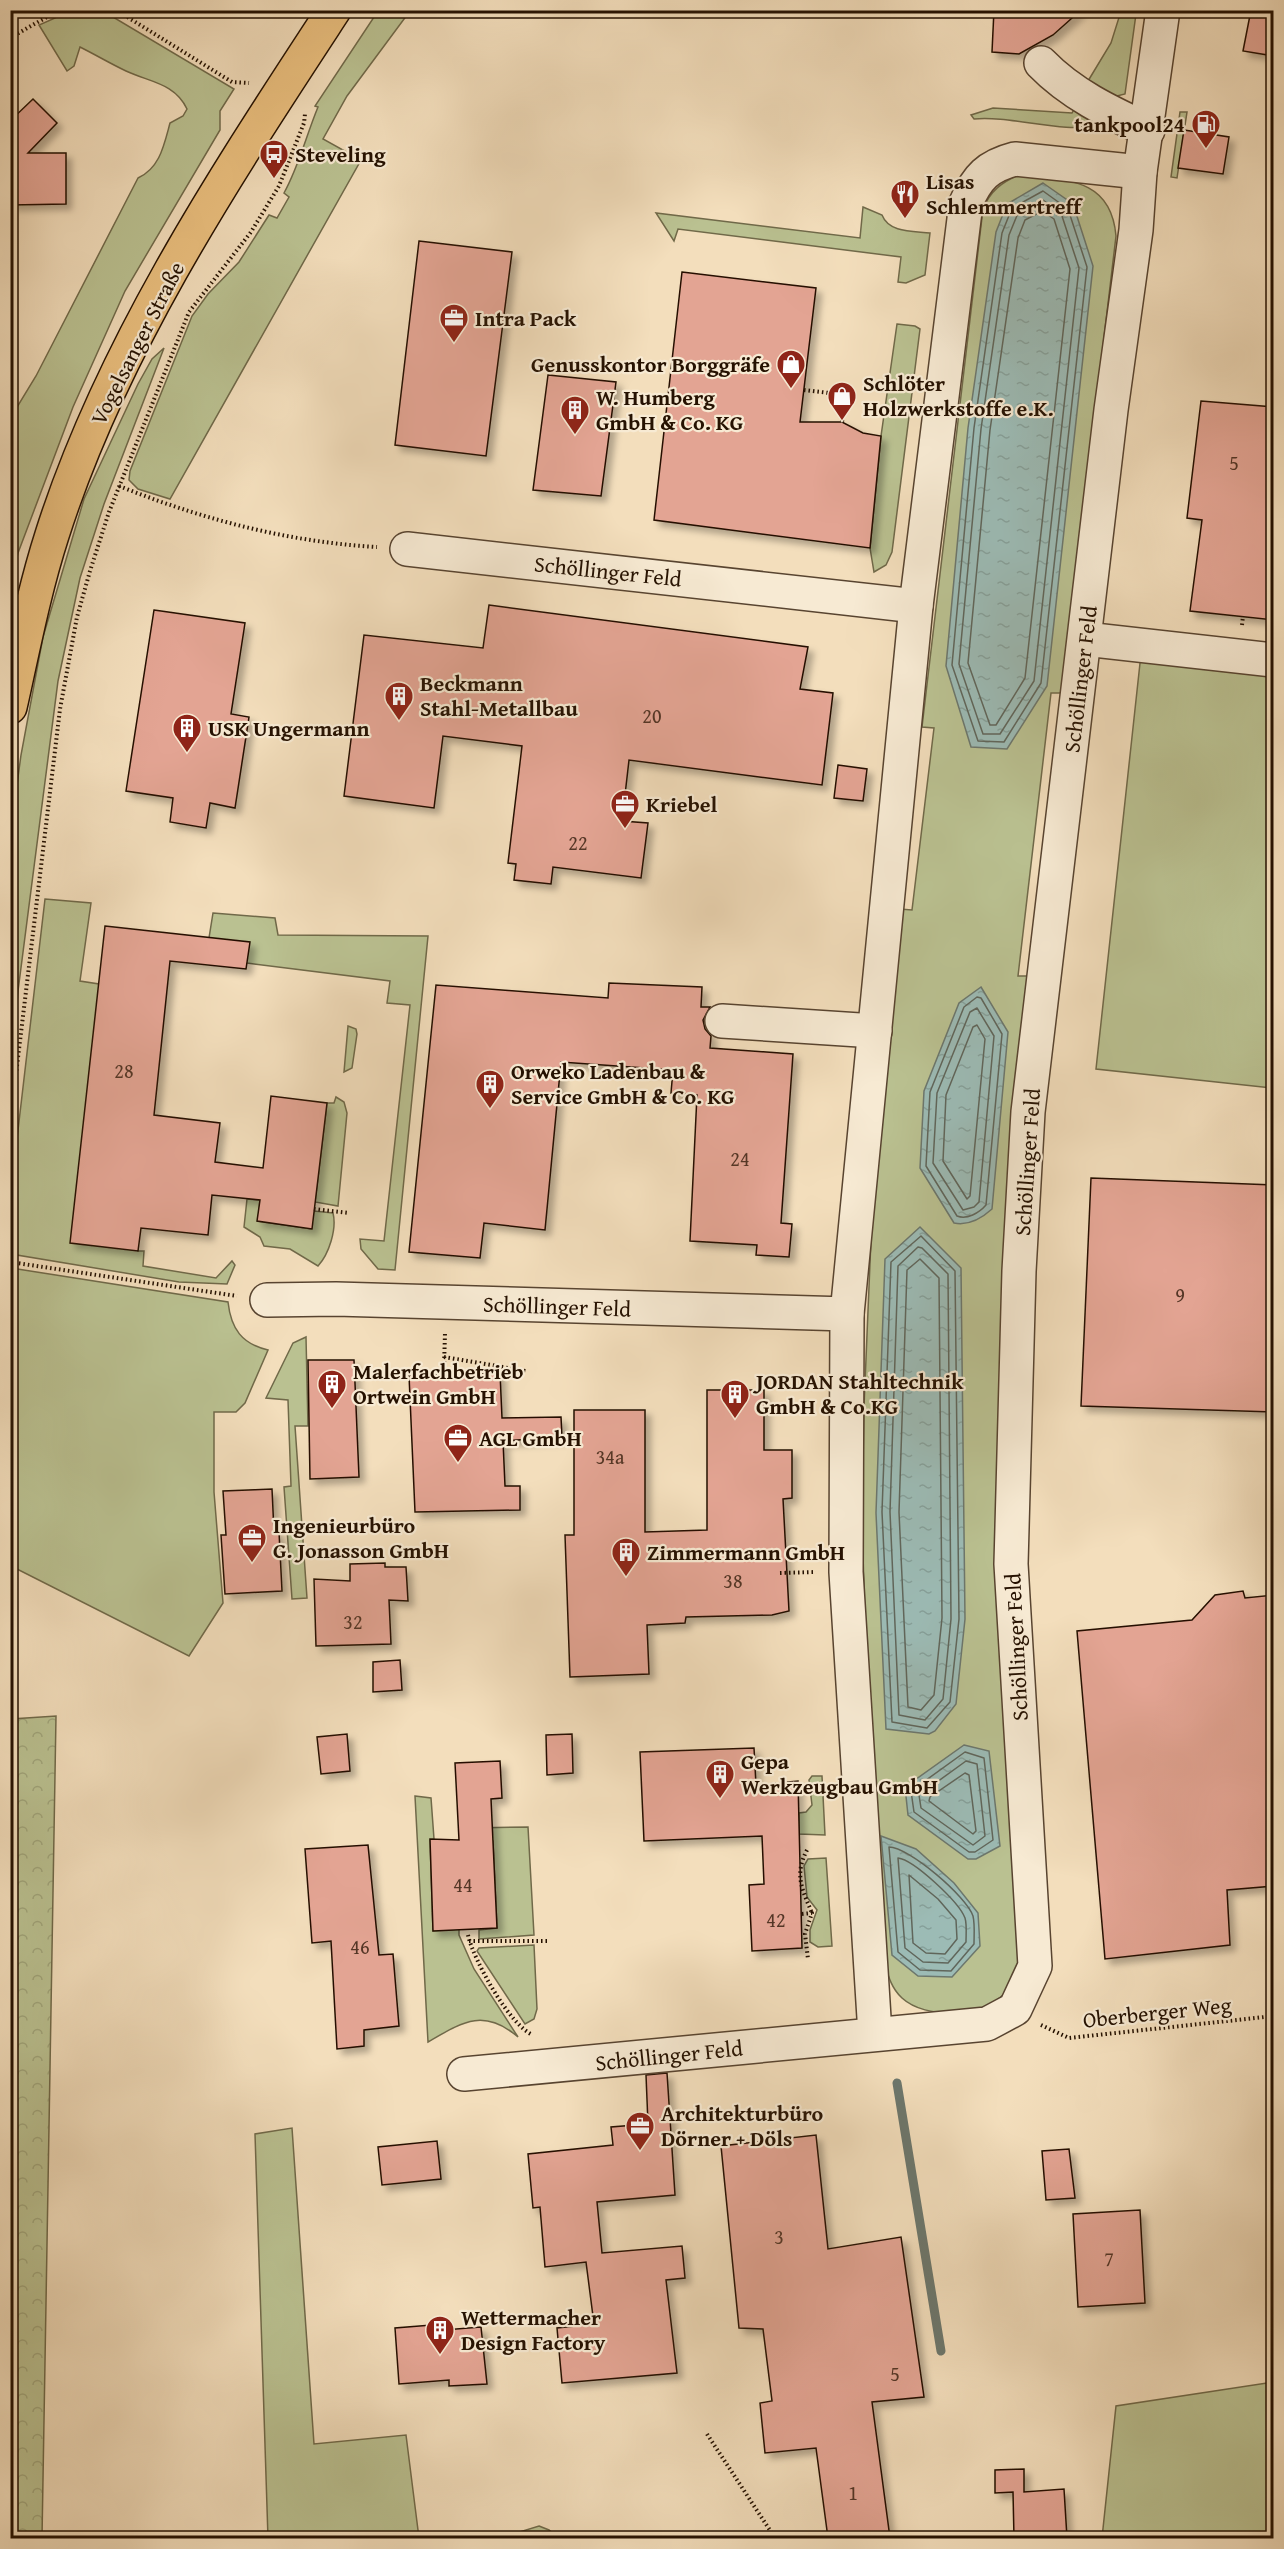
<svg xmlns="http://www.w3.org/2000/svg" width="1284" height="2549" viewBox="0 0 1284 2549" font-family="'Gentium Book Plus',serif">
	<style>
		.green { fill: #bac191; stroke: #706949; stroke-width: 1.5 }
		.forest { fill: url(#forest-crowns); stroke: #706949; stroke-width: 1.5 }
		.water { fill: url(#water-ripples); stroke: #6c776d; stroke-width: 1.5 }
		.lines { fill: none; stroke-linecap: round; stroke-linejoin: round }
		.shore { stroke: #60665b; stroke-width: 1.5 }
		.stream { stroke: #6c776d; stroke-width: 9 }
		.building { fill: #e3a493; stroke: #251101; stroke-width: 1.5; filter: url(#shadow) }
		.minor-casing { stroke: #584430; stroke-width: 36 }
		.major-casing { stroke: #251101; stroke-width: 36 }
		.path { stroke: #251101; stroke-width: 4; stroke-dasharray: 1.5 3; stroke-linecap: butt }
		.minor { stroke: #f7ead3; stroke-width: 33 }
		.major { stroke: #eabf7e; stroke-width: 33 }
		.labels { text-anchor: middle; stroke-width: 4.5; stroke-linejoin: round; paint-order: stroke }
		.number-label { font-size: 20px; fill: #543626 }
		.poi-label { font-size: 22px; font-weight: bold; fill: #251101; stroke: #f7ead3; text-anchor: start }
		.street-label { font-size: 22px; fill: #251101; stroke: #f7ead3 }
	</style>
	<defs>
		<pattern id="forest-crowns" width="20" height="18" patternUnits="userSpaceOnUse" patternTransform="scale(1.5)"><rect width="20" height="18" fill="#bac191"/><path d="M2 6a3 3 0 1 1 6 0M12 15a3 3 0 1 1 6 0" fill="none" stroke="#a0a57b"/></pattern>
		<pattern id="water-ripples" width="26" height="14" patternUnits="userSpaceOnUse" patternTransform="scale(1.5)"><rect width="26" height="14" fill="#9cbbb5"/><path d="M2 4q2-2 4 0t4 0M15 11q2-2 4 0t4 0" fill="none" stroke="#86a09a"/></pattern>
		<filter id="shadow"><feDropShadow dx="5.5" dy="5.5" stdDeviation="3" flood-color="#0004"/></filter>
	</defs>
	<rect width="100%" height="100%" fill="#f3debc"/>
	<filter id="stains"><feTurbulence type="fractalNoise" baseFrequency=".00333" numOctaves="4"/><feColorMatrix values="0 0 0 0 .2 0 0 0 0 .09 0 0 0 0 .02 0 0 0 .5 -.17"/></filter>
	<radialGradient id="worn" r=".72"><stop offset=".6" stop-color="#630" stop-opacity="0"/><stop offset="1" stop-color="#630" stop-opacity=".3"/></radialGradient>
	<g class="green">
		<path d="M73,10L103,11L234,89L220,111V130L125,291L73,407L18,553L11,582V417L36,376L138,178C160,168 164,145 170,123L183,116L187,109C175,83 149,82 126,71C111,64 96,55 80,47L74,66L67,71L39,25Z"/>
		<path d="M378,11H410L347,96L323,139L361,160L170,499L138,489L129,480L130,471L192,316L208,294L239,262L269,215L277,218L289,197L284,193C299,166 306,136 318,107L315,106Z"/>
		<polygon points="1121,11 1136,14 1125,94 1113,97 1085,86 1111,43"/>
		<path d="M1077,104L1102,117L1095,125C1067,134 1008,115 974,119L971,115L993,108L1072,113Z"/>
		<polygon points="1180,112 1187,112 1177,178 1171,177"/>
		<path d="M1019,175C1065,180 1111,177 1116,236L1062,693H1051L1018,976H1028L1001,1642L1019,1961C1016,1972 1012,1985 1004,1994C982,2017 926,2020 902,1998C891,1988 888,1975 884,1961L867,1686L862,1522L864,1407L874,1167L900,909L912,910L934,728L922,727L983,209C990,191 1002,182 1019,175Z"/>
		<path d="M863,207L882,215C889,233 913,231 930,233L925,275L906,283L898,282L901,257L678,229L674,241L656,213L860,238Z"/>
		<polygon points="897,324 915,326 920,329 892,552 886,565 874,572 870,548 881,436"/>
		<polygon points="164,348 104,504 80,578 58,681 18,991 11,1083 11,829 21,755 43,637 84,499 138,384 152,359"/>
		<polygon points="1141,654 1273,669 1273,1088 1096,1069"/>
		<polygon points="45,899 91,903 80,981 99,984 138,1251 144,1251 143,1266 216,1278 232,1261 235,1265 227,1284 179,1282 11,1254 11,1190"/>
		<polygon points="213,913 275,918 278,935 428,936 395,1270 378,1269 361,1249 360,1239 384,1241 410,1005 387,1003 390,981 247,963 209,938"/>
		<polygon points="348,1026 356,1029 357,1034 352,1068 344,1072"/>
		<polygon points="336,1097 344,1102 347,1113 338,1206 315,1202 327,1103 334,1103"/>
		<path d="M247,1199L260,1200L258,1221L311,1229L314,1211L333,1213C337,1229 329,1254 318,1266L290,1249L264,1246L260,1237L244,1227Z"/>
		<path d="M11,1268L228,1302C231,1329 242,1344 268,1350L245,1403L236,1412H214V1492L223,1603L189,1656L11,1566Z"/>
		<polygon points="306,1337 308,1426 295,1426 307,1598 292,1599 284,1487 291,1486 288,1400 266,1398 293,1343"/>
		<polygon points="812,1776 822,1776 825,1835 799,1834 799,1813 806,1812 812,1805 809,1780"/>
		<path d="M415,1796L431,1798L434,1839L430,1840L433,1931L459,1929V1935L474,1969L518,2037C483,2007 461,2023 428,2042Z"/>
		<polygon points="528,1827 534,1935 479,1939 479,1930 497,1928 493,1841 472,1828"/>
		<polygon points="826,1858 832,1946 818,1947 810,1942 810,1930 817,1910 807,1897 804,1866 808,1859"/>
		<polygon points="534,1945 537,2009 534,2019 525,2024 477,1951 479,1948"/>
		<polygon points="292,2128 314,2444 406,2435 419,2538 268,2538 255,2134"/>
		<polygon points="1273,2382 1273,2538 1102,2538 1116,2406"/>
		<polygon points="539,2526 549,2530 558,2538 500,2538"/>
	</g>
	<polygon class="forest" points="56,1716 42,2538 11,2538 11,1719"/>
	<g class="water">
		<polygon points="1043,183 1073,204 1093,266 1047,686 1007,749 971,747 946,666 968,428 996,232 1007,204"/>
		<path d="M981,987L1008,1032L992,1209C981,1219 969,1226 954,1223L920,1168L924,1091L959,1003Z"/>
		<polygon points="920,1227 961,1268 965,1619 956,1704 935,1731 929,1734 886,1729 876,1513 885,1259"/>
		<polygon points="964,1745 989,1751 1000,1846 976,1859 968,1859 908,1815 905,1787"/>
		<polygon points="881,1836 916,1849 954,1883 978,1913 980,1946 952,1977 918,1976 892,1955"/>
	</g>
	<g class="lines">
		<g class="shore">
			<polygon points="1043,191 1068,209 1087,267 1041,683 1004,742 978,741 952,665 974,428 1002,233 1012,208"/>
			<polygon points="1043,200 1061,213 1079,268 1034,681 1000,734 983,734 959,664 981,429 1009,235 1018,213"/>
			<polygon points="1042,211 1054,219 1070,269 1025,678 996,725 990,725 968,663 990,430 1018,238 1025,220"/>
			<path d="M977,997L981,998L1002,1034L986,1205C979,1213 967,1220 957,1216L926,1166L930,1092L964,1007Z"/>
			<polygon points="977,1008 994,1036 979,1202 974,1207 963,1210 933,1163 937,1093 970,1012"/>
			<polygon points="977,1025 985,1039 970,1196 967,1199 943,1161 946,1095 973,1027"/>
			<polygon points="921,1236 955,1271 959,1619 950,1702 927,1728 892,1722 882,1512 891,1262"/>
			<polygon points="918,1247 922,1248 948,1274 951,1619 943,1699 925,1720 899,1715 890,1512 898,1266"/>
			<polygon points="920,1259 939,1278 942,1618 934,1695 921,1710 908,1707 899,1512 907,1270"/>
			<polygon points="965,1752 984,1758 993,1840 975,1852 969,1852 914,1812 911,1791"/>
			<polygon points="966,1761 977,1764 985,1836 973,1845 921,1808 919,1795"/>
			<polygon points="965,1773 969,1775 976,1831 973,1834 929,1801 930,1797"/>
			<path d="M889,1847C909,1847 967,1897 973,1916C975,1924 974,1936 974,1944L951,1971L920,1970L898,1952Z"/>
			<path d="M898,1858C914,1860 959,1902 965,1918C967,1924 966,1935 966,1942L948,1963L923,1962L905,1948Z"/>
			<polygon points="909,1875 938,1899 956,1920 957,1939 945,1954 926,1953 913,1943"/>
		</g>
		<polyline class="stream" points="897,2083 941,2351"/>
	</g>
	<g class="building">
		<polygon points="994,10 1081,10 1053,35 1019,54 992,52"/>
		<polygon points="1251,10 1274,10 1274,56 1243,51"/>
		<polygon points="33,99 57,123 28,153 66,153 66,204 10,205 10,121"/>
		<polygon points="1184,130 1229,137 1223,174 1178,168"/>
		<polygon points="419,241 512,252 486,456 395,445"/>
		<polygon points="682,272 816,288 800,422 842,422 863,433 881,436 870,548 654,520"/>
		<polygon points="548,375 616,382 601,496 533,490"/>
		<polygon points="1201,401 1274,407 1274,620 1190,611 1202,520 1187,518"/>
		<polygon points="489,605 808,647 800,689 833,693 822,785 629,760 622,821 648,823 641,878 553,867 551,884 514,880 516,864 508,863 522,746 443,736 434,808 344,796 364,635 483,648"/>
		<polygon points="154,610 245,623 231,714 249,717 235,808 210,803 206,828 170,822 173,798 126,791"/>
		<polygon points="838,765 867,769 863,801 834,798"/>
		<polygon points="105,926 250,942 246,969 170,961 154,1115 220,1123 215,1162 263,1168 271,1096 327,1103 312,1229 257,1221 260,1200 212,1195 208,1235 141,1228 138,1251 70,1243"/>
		<polygon points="609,983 702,987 701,1007 710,1007 703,1020 705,1029 711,1036 710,1048 793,1054 781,1223 792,1224 789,1257 756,1255 757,1245 690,1241 697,1095 671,1093 673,1070 561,1062 545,1230 484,1223 480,1258 409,1252 436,985 608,998"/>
		<polygon points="1091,1178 1274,1185 1274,1412 1081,1406"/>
		<polygon points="308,1360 354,1360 359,1477 310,1479"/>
		<polygon points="500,1373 502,1418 561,1417 562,1437 503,1441 505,1486 520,1486 520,1510 415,1512 409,1375"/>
		<polygon points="707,1390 764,1390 764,1450 792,1450 792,1498 783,1499 789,1611 772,1615 686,1617 685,1623 647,1625 649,1674 570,1677 565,1535 574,1535 574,1410 645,1410 645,1532 707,1530"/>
		<polygon points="272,1489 274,1532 279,1532 282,1591 225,1594 221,1535 226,1535 223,1491"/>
		<polygon points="385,1563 385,1567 406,1567 408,1601 389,1600 391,1644 316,1646 314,1579 350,1581 350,1564"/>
		<polygon points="1243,1591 1245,1598 1274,1595 1274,1886 1227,1890 1230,1945 1105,1959 1077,1631 1192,1620 1215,1595"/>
		<polygon points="400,1660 402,1690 373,1692 373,1662"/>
		<polygon points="347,1734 350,1771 321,1774 317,1737"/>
		<polygon points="572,1734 573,1773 547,1775 546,1735"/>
		<polygon points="754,1748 756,1785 798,1781 802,1948 752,1951 749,1885 764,1884 762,1836 644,1841 640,1752"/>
		<polygon points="500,1761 502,1798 491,1799 497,1928 433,1931 430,1839 459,1840 455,1763"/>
		<polygon points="368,1845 379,1955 393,1954 399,2026 364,2030 364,2046 337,2049 331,1941 312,1943 305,1849"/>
		<polygon points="667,2073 675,2195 597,2202 602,2253 682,2246 685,2278 666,2280 677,2373 562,2383 557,2328 594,2324 586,2262 545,2267 540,2207 533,2208 528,2154 613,2145 611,2127 648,2124 646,2075"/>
		<polygon points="816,2135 828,2249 901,2237 924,2397 872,2402 890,2538 828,2538 816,2448 765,2453 760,2403 772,2401 763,2329 739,2328 721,2146"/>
		<polygon points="437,2141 441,2179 382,2185 378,2147"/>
		<polygon points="1069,2149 1075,2198 1046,2200 1042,2151"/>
		<polygon points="1140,2210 1145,2303 1078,2307 1073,2214"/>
		<polygon points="444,2324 444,2330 481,2327 487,2384 449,2386 449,2380 399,2384 395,2328"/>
		<polygon points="1024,2469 1024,2492 1064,2489 1067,2538 1014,2538 1013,2492 995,2493 995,2470"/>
	</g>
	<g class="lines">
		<g class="minor-casing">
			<g id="minor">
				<path d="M1041,63C1071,94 1109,112 1148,130"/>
				<polyline points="407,549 916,606"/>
				<polyline points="1085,639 1273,660"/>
				<polyline points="722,1021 875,1031"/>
				<polyline points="267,1300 336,1299 847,1314"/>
				<path d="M875,2034L846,1572L847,1314L916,606L966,203C977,177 988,166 1015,159L1140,172"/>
				<polyline points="464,2074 987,2024 1015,2009 1035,1966 1011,1564 1019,1271 1028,1112 1111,410 1136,230 1140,172 1163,10"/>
			</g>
		</g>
		<g class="major-casing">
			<path id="major" d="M10,707C23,649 34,591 52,535C112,346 226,175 334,10"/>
		</g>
		<g class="path">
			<polyline points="116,10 232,82 249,83"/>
			<polyline points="10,38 59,10"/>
			<polyline points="804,390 846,395 842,422"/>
			<path d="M119,486C202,519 287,542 377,547"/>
			<polyline points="1242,625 1243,616"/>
			<polyline points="10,1124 60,709 77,617 90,571 109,512 189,312 251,232 279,186 304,123 305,114"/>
			<polyline points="314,1209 349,1213"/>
			<polyline points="10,1262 237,1296"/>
			<polyline points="444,1357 526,1371"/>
			<polyline points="444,1367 445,1333"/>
			<polyline points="780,1573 816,1572"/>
			<path d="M807,1850C794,1875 802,1889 812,1913"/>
			<polyline points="802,1914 812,1913 805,1934 808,1959"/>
			<path d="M468,1935C473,1959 510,2026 533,2035"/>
			<polyline points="469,1941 549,1941"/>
			<polyline points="1041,2025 1069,2038 1274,2016"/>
			<polyline points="707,2434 775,2538"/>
		</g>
		<use href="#minor" class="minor"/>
		<use href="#major" class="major"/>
	</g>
	<defs>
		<g id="fuel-pin" transform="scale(1.5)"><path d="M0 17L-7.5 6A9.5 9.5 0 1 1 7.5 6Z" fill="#8f2418" stroke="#f7ead3"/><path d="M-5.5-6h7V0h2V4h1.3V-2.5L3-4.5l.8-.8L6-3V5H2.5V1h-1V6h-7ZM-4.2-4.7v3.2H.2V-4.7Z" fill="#fff"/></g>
		<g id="bus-pin" transform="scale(1.5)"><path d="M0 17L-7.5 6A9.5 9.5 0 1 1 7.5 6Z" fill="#8f2418" stroke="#f7ead3"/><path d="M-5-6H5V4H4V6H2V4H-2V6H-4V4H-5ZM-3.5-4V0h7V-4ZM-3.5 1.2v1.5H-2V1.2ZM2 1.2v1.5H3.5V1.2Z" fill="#fff"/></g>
		<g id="restaurant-pin" transform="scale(1.5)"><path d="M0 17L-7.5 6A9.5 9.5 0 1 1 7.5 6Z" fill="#8f2418" stroke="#f7ead3"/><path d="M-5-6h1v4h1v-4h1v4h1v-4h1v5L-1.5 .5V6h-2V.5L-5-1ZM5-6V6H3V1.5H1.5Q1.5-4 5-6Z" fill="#fff"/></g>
		<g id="office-pin" transform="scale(1.5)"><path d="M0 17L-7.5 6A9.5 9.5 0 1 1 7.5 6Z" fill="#8f2418" stroke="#f7ead3"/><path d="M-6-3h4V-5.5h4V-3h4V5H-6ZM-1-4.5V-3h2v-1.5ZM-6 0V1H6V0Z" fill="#fff"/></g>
		<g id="shop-pin" transform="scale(1.5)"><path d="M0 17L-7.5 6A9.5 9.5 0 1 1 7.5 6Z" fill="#8f2418" stroke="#f7ead3"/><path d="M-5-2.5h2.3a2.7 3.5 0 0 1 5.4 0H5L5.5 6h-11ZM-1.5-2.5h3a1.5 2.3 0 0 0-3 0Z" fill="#fff"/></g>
		<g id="building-pin" transform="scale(1.5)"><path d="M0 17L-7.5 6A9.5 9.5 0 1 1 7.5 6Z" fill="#8f2418" stroke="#f7ead3"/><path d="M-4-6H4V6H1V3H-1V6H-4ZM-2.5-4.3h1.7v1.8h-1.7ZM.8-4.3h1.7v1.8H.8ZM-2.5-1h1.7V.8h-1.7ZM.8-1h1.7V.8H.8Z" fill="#fff"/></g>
	</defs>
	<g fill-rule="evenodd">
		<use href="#fuel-pin" x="1206" y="124"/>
		<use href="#bus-pin" x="274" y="154"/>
		<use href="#restaurant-pin" x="905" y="194"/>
		<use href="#office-pin" x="454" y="318"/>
		<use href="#shop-pin" x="791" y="364"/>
		<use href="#shop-pin" x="842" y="396"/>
		<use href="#building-pin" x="575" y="410"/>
		<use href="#building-pin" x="399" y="696"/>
		<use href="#building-pin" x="187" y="728"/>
		<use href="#office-pin" x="625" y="804"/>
		<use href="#building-pin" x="490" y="1084"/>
		<use href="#building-pin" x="332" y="1384"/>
		<use href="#building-pin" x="735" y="1394"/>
		<use href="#office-pin" x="458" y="1438"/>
		<use href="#office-pin" x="252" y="1538"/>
		<use href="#building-pin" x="626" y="1552"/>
		<use href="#building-pin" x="720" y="1774"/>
		<use href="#office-pin" x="640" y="2126"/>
		<use href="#building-pin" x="440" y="2330"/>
	</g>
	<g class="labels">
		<g class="number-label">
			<text x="1234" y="470">5</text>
			<text x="652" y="723">20</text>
			<text x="578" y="850">22</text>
			<text x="124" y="1078">28</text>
			<text x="740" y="1166">24</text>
			<text x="1180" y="1302">9</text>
			<text x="610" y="1464">34a</text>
			<text x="733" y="1588">38</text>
			<text x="353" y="1629">32</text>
			<text x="463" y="1892">44</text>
			<text x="776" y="1927">42</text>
			<text x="360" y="1954">46</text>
			<text x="779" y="2244">3</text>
			<text x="1109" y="2266">7</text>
			<text x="895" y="2381">5</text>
			<text x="853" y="2500">1</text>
		</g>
		<g class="poi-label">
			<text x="1185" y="132" text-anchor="end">tankpool24</text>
			<text x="295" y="162">Steveling</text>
			<text x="926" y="189">Lisas<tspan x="926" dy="25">Schlemmertreff</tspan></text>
			<text x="475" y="326">Intra Pack</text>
			<text x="770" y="372" text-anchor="end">Genusskontor Borggräfe</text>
			<text x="863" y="391">Schlöter<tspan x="863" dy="25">Holzwerkstoffe e.K.</tspan></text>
			<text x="596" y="405">W. Humberg<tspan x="596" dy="25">GmbH &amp; Co. KG</tspan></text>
			<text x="420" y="691">Beckmann<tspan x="420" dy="25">Stahl-Metallbau</tspan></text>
			<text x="208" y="736">USK Ungermann</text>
			<text x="646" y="812">Kriebel</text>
			<text x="511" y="1079">Orweko Ladenbau &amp;<tspan x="511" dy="25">Service GmbH &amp; Co. KG</tspan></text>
			<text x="353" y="1379">Malerfachbetrieb<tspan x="353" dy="25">Ortwein GmbH</tspan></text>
			<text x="756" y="1389">JORDAN Stahltechnik<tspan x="756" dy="25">GmbH &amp; Co.KG</tspan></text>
			<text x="479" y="1446">AGL GmbH</text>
			<text x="273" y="1533">Ingenieurbüro<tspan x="273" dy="25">G. Jonasson GmbH</tspan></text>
			<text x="647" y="1560">Zimmermann GmbH</text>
			<text x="741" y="1769">Gepa<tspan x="741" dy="25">Werkzeugbau GmbH</tspan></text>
			<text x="661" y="2121">Architekturbüro<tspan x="661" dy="25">Dörner + Döls</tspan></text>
			<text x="461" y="2325">Wettermacher<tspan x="461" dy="25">Design Factory</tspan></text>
		</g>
		<g class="street-label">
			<text transform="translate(137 343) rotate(-63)" y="8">Vogelsanger Straße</text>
			<text transform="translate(608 571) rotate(6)" y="8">Schöllinger Feld</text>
			<text transform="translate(1080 679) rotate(-83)" y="8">Schöllinger Feld</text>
			<text transform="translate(1027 1162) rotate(-86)" y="8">Schöllinger Feld</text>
			<text transform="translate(557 1306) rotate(2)" y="8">Schöllinger Feld</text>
			<text transform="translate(1016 1647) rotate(-93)" y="8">Schöllinger Feld</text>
			<text transform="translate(1157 2012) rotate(-6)" y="8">Oberberger Weg</text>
			<text transform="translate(669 2055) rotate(-6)" y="8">Schöllinger Feld</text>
		</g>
	</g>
	<rect width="1284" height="2549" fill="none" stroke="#f3debc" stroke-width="36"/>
	<rect x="12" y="12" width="1260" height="2525" fill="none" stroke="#251101" stroke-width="3"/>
	<rect x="18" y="18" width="1248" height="2513" fill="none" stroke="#251101" stroke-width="1.5"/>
	<rect width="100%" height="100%" filter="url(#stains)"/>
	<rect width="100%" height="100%" fill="url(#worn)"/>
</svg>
